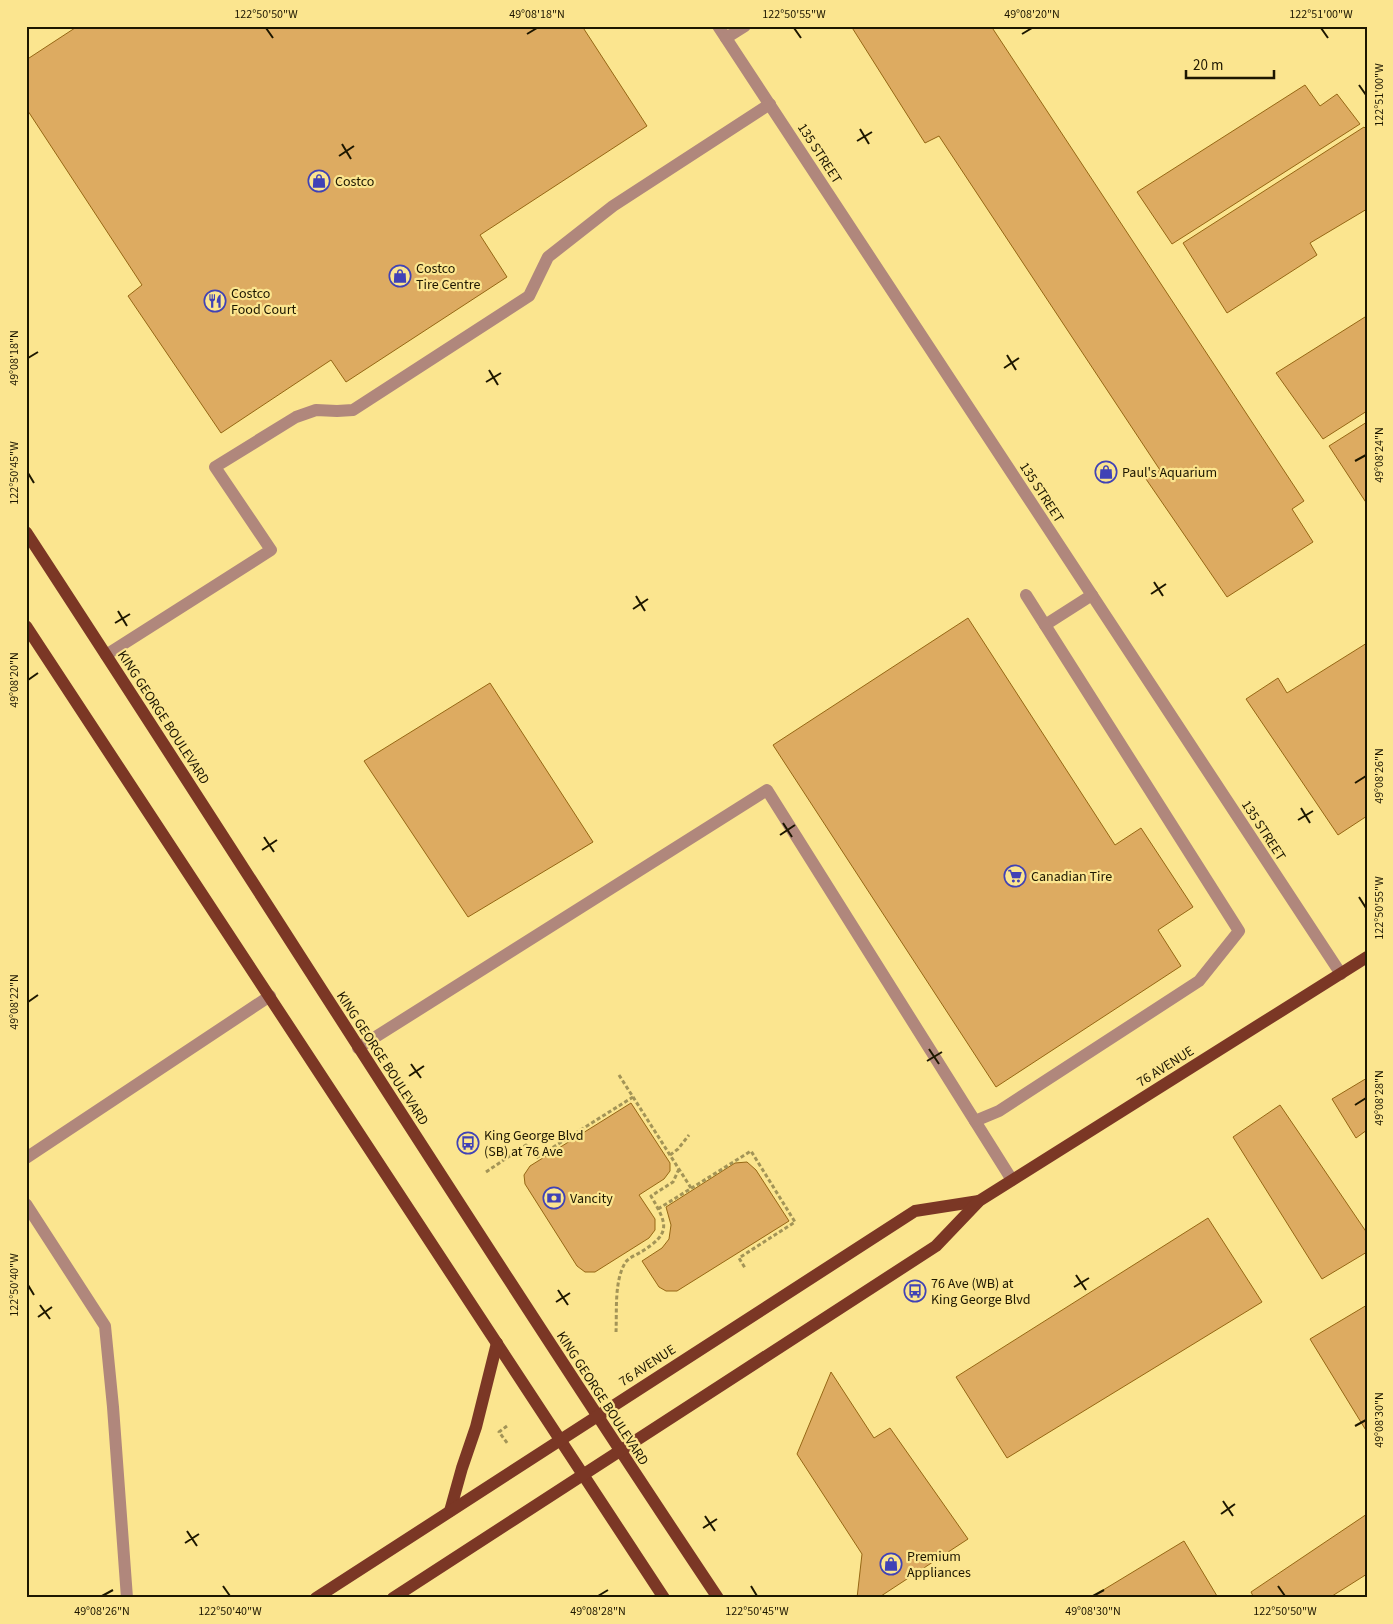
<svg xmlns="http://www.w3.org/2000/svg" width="1393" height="1624" viewBox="0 0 1393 1624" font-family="'Source Sans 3',sans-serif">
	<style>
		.building { fill: #ddab61; stroke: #966714 }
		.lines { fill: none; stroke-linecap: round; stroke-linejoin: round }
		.path { stroke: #a39457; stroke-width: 3; stroke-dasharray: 4 2.5; stroke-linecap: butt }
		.minor { stroke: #b0877c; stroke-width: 12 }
		.major { stroke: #7b3725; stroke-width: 12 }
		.ticks { fill: none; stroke: #1d1700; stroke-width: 2 }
		.labels { text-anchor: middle; stroke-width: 4.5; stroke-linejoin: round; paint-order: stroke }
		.street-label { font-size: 14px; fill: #1d1700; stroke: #fbe58f }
		.poi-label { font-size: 14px; fill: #1d1700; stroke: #fbe58f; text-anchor: start }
		.neatline { fill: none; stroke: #1d1700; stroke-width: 2 }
		.ticks-label { font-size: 12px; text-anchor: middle; fill: #1d1700 }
	</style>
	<rect width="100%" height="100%" fill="#fbe58f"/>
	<g class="building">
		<polygon points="78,26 582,26 647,126 480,235 507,277 346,382 331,360 221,433 128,296 142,285 26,108 26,60"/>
		<polygon points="851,26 991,26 1304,501 1292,509 1313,542 1227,597 1146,479 1160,470 939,136 925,143"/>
		<polygon points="1305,85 1320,106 1337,94 1360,124 1172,244 1137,192"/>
		<polygon points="1364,127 1367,130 1367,209 1310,243 1317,255 1227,313 1183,243"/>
		<polygon points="1365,317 1367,319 1367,411 1323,439 1276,373"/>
		<polygon points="1367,422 1367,504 1329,446"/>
		<polygon points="968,618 1115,845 1141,828 1193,907 1158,930 1181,966 996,1087 773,745"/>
		<polygon points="1367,643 1367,816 1338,835 1246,699 1278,678 1287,693"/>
		<polygon points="490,683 593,842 468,917 364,761"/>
		<polygon points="1367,1078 1367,1130 1356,1138 1332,1099"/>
		<polygon points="631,1103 670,1163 670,1171 664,1179 639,1195 655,1219 655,1230 649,1238 595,1272 585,1272 577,1266 525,1184 524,1175 530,1166"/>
		<polygon points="1280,1105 1367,1233 1367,1252 1322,1279 1233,1137"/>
		<polygon points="747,1162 756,1170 789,1221 677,1291 666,1291 659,1287 642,1261 662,1248 669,1239 671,1225 666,1207 735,1163"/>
		<polygon points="1208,1218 1262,1302 1007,1458 956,1377"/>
		<polygon points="1367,1305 1367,1432 1310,1339"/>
		<polygon points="831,1372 874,1438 890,1428 968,1539 878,1598 857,1598 862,1554 797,1454"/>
		<polygon points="1367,1514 1367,1574 1329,1598 1254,1598 1251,1592"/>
		<polygon points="1184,1541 1217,1596 1214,1598 1090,1598"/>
	</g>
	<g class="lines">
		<g class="path">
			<polyline points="619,1075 691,1188"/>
			<polyline points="670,1155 678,1149 689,1135"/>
			<polyline points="486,1172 526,1145 536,1158 633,1097"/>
			<polyline points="658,1209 751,1151 795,1222 739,1258 745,1268"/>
			<path d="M616,1332C617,1311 614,1282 625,1263C628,1258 636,1255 641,1252C672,1233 667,1224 651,1196L673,1182L679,1169"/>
			<polyline points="507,1426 499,1432 508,1444"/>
		</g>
		<g class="minor">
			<polyline points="718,26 1341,974"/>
			<polyline points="726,38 745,26"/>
			<polyline points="1045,625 1092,595"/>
			<polyline points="106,655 271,550 215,467 296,417 316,410 337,411 353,410 529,296 548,257 613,206 770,104"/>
			<polyline points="358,1048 767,790 1012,1180"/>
			<polyline points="975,1121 999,1111 1199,981 1239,931 1026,595"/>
			<polyline points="26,1158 270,996"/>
			<polyline points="26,1204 105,1326 113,1407 127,1598"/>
		</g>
		<g class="major">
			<path d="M26,532C258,887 483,1246 718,1598"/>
			<polyline points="26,626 664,1598"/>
			<polyline points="450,1511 462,1468 476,1427 497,1343"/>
			<polyline points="316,1598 915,1211 979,1201"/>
			<polyline points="393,1598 936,1246 979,1201 1367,957"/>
		</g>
	</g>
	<path class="ticks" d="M266,28L273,38M794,28L801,38M1321,28L1328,38M527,34L537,28M1022,34L1032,28M1359,85L1366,95M860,129L869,144M857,141L872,132M342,144L351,159M339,156L354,146M1007,355L1016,370M28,358L38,352M1004,368L1019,358M489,370L498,385M486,382L501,373M1355,461L1366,455M28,473L34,483M1154,582L1163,596M1151,594L1166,584M636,596L645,611M633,609L648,599M118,611L127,626M115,623L130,614M28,680L38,673M1355,783L1366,776M1301,808L1310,823M1298,820L1313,811M783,823L792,837M780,835L795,825M264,837L274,852M262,850L277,840M1359,897L1366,908M28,1002L38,995M929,1049L939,1064M927,1061L942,1052M411,1064L421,1078M409,1076L424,1066M1355,1105L1366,1098M1076,1275L1086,1290M28,1285L34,1295M1074,1287L1089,1278M558,1290L568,1305M556,1302L570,1293M40,1305L50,1319M38,1317L52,1307M1355,1426L1366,1420M1223,1501L1233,1516M1221,1514L1235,1504M705,1516L715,1531M703,1528L717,1519M187,1531L197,1546M185,1543L199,1534M223,1586L230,1596M751,1586L757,1596M1278,1586L1285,1596M102,1596L113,1590M598,1596L608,1590M1093,1596L1104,1590"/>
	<defs>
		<g id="shop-ring" transform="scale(1.125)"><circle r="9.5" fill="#fbe58f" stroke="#4042b6" stroke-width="1.5"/><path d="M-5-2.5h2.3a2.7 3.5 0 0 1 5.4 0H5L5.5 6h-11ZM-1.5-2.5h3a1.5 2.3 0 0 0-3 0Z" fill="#4042b6"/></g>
		<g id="restaurant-ring" transform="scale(1.125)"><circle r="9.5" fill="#fbe58f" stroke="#4042b6" stroke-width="1.5"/><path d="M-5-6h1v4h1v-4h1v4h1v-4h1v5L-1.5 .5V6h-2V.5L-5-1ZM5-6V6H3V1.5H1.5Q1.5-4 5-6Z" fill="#4042b6"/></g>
		<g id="supermarket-ring" transform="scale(1.125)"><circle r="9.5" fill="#fbe58f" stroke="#4042b6" stroke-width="1.5"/><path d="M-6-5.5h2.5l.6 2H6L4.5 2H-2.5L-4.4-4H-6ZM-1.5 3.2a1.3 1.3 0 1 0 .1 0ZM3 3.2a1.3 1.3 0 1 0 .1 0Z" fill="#4042b6"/></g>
		<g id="bus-ring" transform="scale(1.125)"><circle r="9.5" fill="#fbe58f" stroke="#4042b6" stroke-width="1.5"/><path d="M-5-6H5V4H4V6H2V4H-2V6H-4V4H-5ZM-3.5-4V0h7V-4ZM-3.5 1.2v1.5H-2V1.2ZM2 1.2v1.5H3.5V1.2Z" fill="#4042b6"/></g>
		<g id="bank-ring" transform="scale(1.125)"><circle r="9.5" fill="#fbe58f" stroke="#4042b6" stroke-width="1.5"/><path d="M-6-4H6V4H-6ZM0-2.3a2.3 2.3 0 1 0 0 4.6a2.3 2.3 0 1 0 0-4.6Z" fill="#4042b6"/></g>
	</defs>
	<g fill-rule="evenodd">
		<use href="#shop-ring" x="319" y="181"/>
		<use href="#shop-ring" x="400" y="276"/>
		<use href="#restaurant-ring" x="215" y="301"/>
		<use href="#shop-ring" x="1106" y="472"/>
		<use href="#supermarket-ring" x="1015" y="876"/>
		<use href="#bus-ring" x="468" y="1143"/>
		<use href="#bank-ring" x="554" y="1198"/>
		<use href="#bus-ring" x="915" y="1291"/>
		<use href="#shop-ring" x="891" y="1564"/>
	</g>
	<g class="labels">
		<g class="street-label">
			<text transform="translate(820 153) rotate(57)" y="5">135 STREET</text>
			<text transform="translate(1042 492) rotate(57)" y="5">135 STREET</text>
			<text transform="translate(164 717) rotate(57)" y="5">KING GEORGE BOULEVARD</text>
			<text transform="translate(1264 830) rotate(57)" y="5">135 STREET</text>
			<text transform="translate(383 1058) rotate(57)" y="5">KING GEORGE BOULEVARD</text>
			<text transform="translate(1165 1066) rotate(-32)" y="5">76 AVENUE</text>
			<text transform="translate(647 1365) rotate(-33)" y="5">76 AVENUE</text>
			<text transform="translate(603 1398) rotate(57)" y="5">KING GEORGE BOULEVARD</text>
		</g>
		<g class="poi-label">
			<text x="335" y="186">Costco</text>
			<text x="416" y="273">Costco<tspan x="416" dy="16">Tire Centre</tspan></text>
			<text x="231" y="298">Costco<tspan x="231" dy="16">Food Court</tspan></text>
			<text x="1122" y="477">Paul's Aquarium</text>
			<text x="1031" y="881">Canadian Tire</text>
			<text x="484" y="1140">King George Blvd<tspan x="484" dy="16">(SB) at 76 Ave</tspan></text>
			<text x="570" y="1203">Vancity</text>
			<text x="931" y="1288">76 Ave (WB) at<tspan x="931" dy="16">King George Blvd</tspan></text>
			<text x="907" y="1561">Premium<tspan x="907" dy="16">Appliances</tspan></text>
		</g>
	</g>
	<rect width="1393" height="1624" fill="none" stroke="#fbe58f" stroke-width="55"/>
	<path d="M1186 70v8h88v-8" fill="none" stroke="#1d1700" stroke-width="2.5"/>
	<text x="1193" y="70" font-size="15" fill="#1d1700" stroke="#fbe58f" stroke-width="4" paint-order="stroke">20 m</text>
	<rect x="28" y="28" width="1338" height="1568" class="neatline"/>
	<g class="ticks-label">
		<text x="266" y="18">122°50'50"W</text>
		<text x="537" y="18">49°08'18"N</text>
		<text x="794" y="18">122°50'55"W</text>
		<text x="1032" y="18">49°08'20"N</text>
		<text x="1321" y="18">122°51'00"W</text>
		<text transform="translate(1379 95) rotate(-90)" y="4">122°51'00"W</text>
		<text transform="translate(14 358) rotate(-90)" y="4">49°08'18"N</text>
		<text transform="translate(1379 455) rotate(-90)" y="4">49°08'24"N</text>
		<text transform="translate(14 473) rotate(-90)" y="4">122°50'45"W</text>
		<text transform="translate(14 680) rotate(-90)" y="4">49°08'20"N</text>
		<text transform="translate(1379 776) rotate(-90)" y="4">49°08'26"N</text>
		<text transform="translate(1379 908) rotate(-90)" y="4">122°50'55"W</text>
		<text transform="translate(14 1002) rotate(-90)" y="4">49°08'22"N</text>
		<text transform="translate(1379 1098) rotate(-90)" y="4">49°08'28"N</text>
		<text transform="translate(14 1285) rotate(-90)" y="4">122°50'40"W</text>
		<text transform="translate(1379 1420) rotate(-90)" y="4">49°08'30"N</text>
		<text x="102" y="1615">49°08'26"N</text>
		<text x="230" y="1615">122°50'40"W</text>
		<text x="598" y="1615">49°08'28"N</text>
		<text x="757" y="1615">122°50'45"W</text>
		<text x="1093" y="1615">49°08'30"N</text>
		<text x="1285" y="1615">122°50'50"W</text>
	</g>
</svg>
